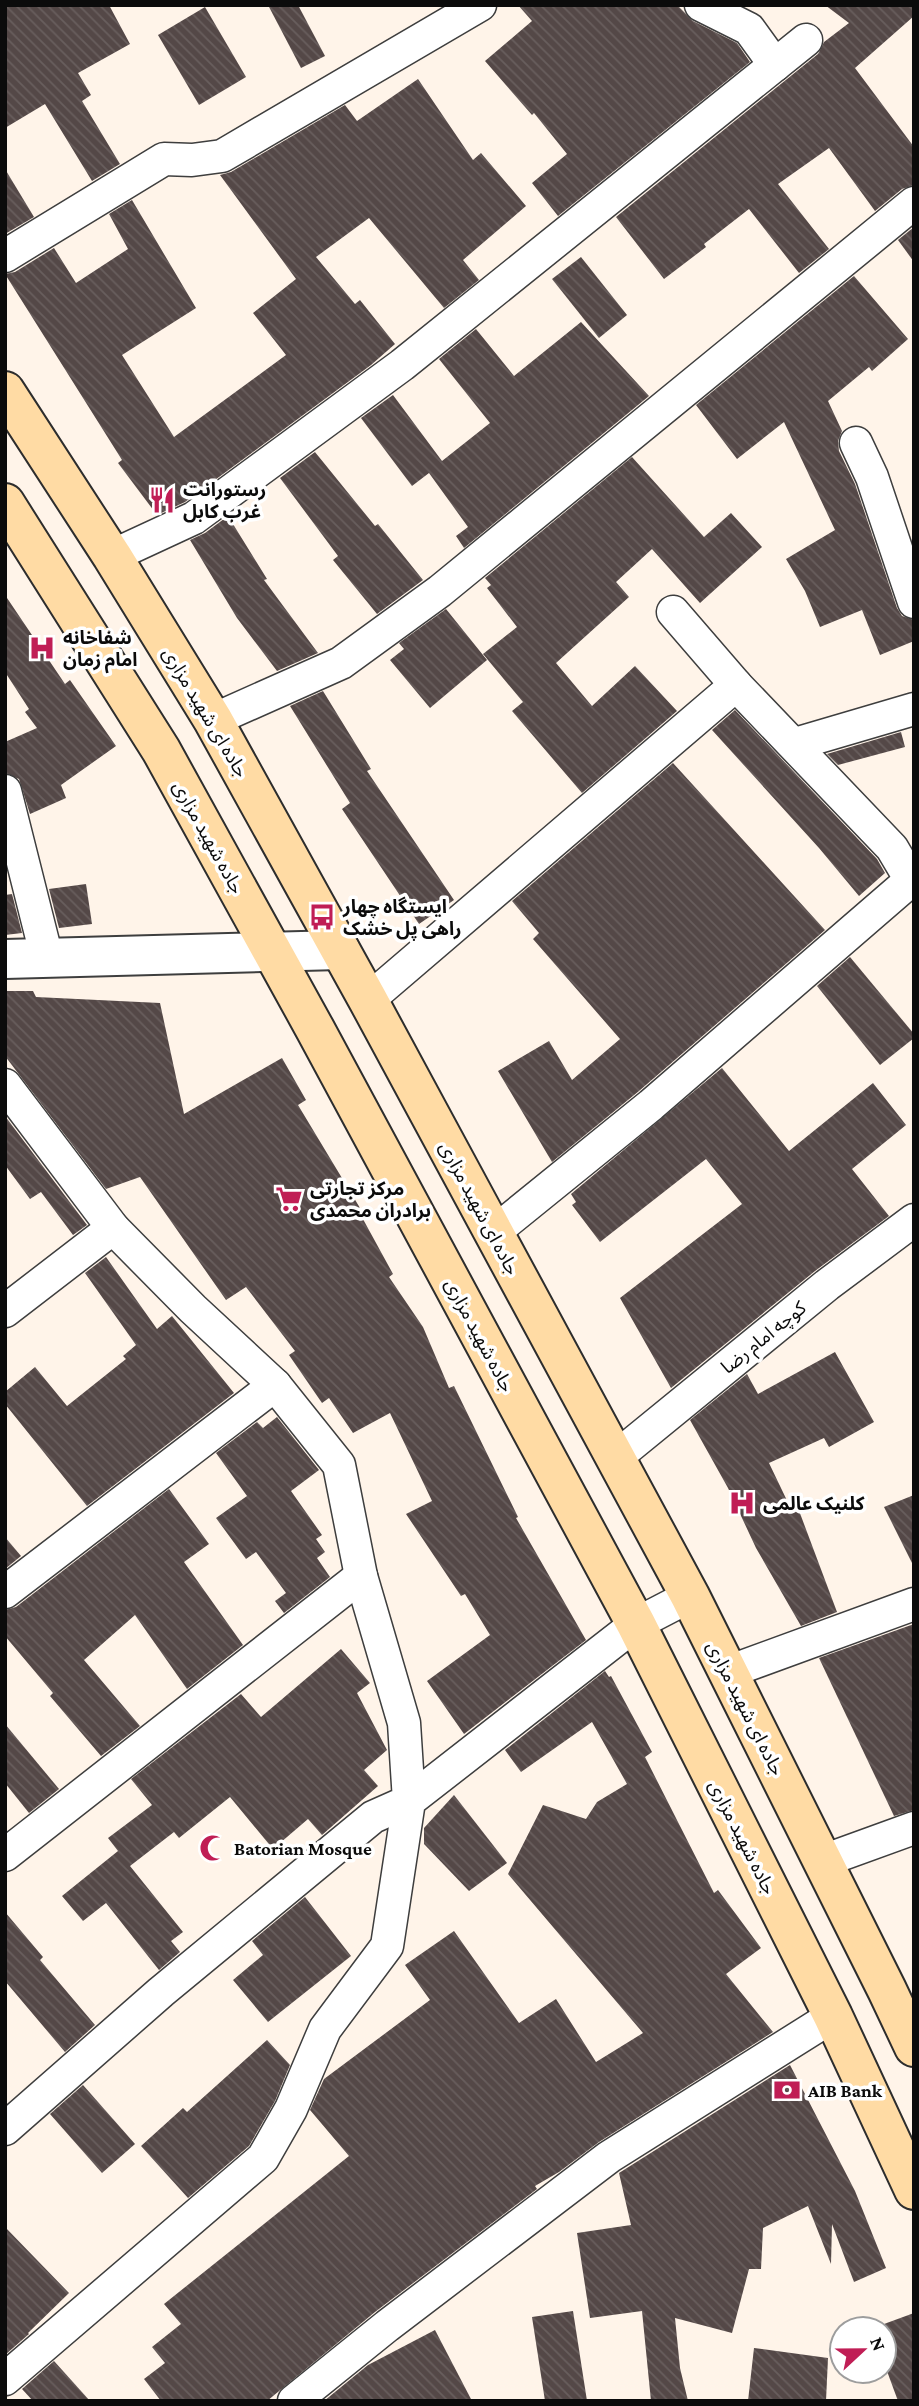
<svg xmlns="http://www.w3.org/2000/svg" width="919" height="2406" viewBox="0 0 919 2406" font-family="'Crimson Pro','Noto Sans Arabic',serif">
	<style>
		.building { fill: url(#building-back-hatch) }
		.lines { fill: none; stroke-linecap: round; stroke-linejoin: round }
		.minor-casing { stroke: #3e3e3e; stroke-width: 35 }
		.tertiary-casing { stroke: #3e3e3e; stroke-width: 42 }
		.secondary-casing { stroke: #2d2d2d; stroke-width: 42 }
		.minor { stroke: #fff; stroke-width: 32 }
		.tertiary { stroke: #fff; stroke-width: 38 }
		.secondary { stroke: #ffdba4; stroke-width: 38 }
		.labels { text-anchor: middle; stroke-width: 7; stroke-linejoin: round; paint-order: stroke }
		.poi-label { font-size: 19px; font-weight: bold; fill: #0b0b0b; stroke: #fff; text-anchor: start }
		.street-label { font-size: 19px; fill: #0b0b0b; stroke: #fff }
	</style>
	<defs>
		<pattern id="building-back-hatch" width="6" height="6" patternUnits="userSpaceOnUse" patternTransform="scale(1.75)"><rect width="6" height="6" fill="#544847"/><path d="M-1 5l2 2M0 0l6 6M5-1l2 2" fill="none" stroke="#685e5d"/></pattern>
	</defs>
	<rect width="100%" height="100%" fill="#fff4e9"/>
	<g class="building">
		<polygon points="5,5 109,5 130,44 78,73 91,95 82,101 120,164 92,181 45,104 5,128"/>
		<polygon points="268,5 298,5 325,56 301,68"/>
		<polygon points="518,5 677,5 693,21 737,43 750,62 558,216 532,183 567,154 534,113 532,115 485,61 532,21"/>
		<polygon points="825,5 914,5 914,16 855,68 914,147 914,185 902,189 875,211 829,148 778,184 829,249 799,273 749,209 704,244 706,247 664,279 616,217 818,54 824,42 849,23"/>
		<polygon points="205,7 246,77 199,105 158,35"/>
		<polygon points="418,79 473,160 481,153 526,206 463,260 479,280 444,308 369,218 316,257 355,304 360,300 395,344 371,365 185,502 157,515 118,463 122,460 5,274 15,272 54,248 76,283 128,249 109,214 132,200 196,308 122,355 174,437 286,355 253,313 296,279 220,175 231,172 345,105 357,121"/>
		<polygon points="5,169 34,217 5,234"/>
		<polygon points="914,227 914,262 898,240"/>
		<polygon points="581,257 627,315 599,338 552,279"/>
		<polygon points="854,276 908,339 872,371 869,367 828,401 842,431 838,441 839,451 855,484 897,608 902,616 914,620 914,641 880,655 862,610 820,627 805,591 786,559 835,530 784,422 737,459 696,405"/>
		<polygon points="581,322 649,396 464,548 456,536 468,527 429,473 412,486 361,418 393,395 442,461 490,423 439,359 476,329 514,376"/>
		<polygon points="315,452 375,526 378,524 423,580 377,614 333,560 338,556 280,478"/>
		<polygon points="632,457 704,537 731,513 762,547 700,603 652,549 616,582 629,597 556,663 592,706 635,666 677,711 582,793 512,711 523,702 483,654 517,627 487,588 491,585 485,578"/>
		<polygon points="228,516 267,579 264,580 318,653 277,671 237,618 190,540 205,533"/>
		<polygon points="5,595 65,684 70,680 116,746 61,785 66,798 30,814 19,779 5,773 5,742 37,728 25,712 29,709 5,672"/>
		<polygon points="446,609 487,660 430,708 390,660 404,649 399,643"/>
		<polygon points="323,691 371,769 367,771 454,900 419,924 342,809 350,803 290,706"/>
		<polygon points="735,710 877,859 885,873 859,896 819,848 712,730"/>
		<polygon points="901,732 905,747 838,765 827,754"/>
		<polygon points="673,763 825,930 639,1091 552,1162 498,1071 549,1041 572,1080 620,1039 533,939 539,933 512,901"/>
		<polygon points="86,884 92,924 59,928 49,889"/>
		<polygon points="12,894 22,933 5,935 5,895"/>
		<polygon points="850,957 914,1034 914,1038 880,1065 817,986"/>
		<polygon points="5,991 33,991 36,997 160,1003 184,1114 282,1058 306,1100 298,1105 360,1208 358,1210 393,1274 389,1277 423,1327 449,1388 454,1386 518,1517 516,1518 586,1640 464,1734 427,1681 490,1635 465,1594 461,1596 406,1514 432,1501 390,1413 353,1433 329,1398 322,1403 289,1355 295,1351 246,1287 226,1300 140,1177 106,1189 5,1056"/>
		<polygon points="722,1068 789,1151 873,1083 906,1125 852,1169 889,1216 815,1271 671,1388 620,1298 742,1204 706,1159 600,1242 572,1205 576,1202 571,1194"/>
		<polygon points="5,1116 87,1225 73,1235 41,1192 30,1199 5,1165"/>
		<polygon points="106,1257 157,1329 172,1316 234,1393 87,1506 5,1404 5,1392 35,1367 67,1406 126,1359 123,1356 136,1345 85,1273"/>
		<polygon points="835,1352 874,1422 829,1447 824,1438 769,1463 792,1511 798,1508 837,1612 801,1626 756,1548 728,1488 690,1420 747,1374 758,1394"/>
		<polygon points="277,1417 319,1470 291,1491 322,1535 316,1539 325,1552 317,1558 330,1577 284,1613 275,1601 286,1593 256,1552 246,1559 216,1518 247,1496 216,1453 257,1422 263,1428"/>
		<polygon points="169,1489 209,1544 184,1562 243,1645 187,1689 135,1615 84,1660 140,1726 101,1756 50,1696 53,1693 5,1636 5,1610 16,1607"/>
		<polygon points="914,1495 914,1567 884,1507"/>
		<polygon points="5,1537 21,1556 5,1569"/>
		<polygon points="914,1624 914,1810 894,1816 819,1658"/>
		<polygon points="341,1649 370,1683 357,1693 387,1750 364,1770 378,1786 322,1835 308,1819 273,1849 230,1797 179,1838 174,1832 130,1866 183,1932 171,1941 180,1952 159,1970 106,1903 83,1921 62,1896 118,1851 108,1838 152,1805 131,1779 241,1694 261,1717"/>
		<polygon points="605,1671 609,1677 611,1676 652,1752 645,1757 714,1893 718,1890 761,1948 726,1974 773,2032 599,2142 559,2172 535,2186 537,2189 375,2312 267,2401 161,2401 144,2379 165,2363 152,2347 181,2324 164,2304 349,2156 310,2110 324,2079 430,2000 405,1965 454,1931 519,2023 556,1999 596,2062 643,2033 508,1874 543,1805 586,1819 597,1802 627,1784 592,1722 521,1772 505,1750"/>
		<polygon points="5,1724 59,1789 29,1813 5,1783"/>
		<polygon points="454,1795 507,1863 469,1891 424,1844 424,1828"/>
		<polygon points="305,1897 351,1956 268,2022 233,1980 263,1955 252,1941"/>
		<polygon points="5,1912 43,1957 40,1960 95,2025 65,2052 5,1981"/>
		<polygon points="267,2040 290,2065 275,2101 249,2146 188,2198 141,2146 183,2108 187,2112"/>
		<polygon points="790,2065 855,2191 886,2268 854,2282 832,2224 831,2264 808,2206 763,2228 761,2269 749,2269 732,2333 675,2318 680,2368 688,2401 651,2401 642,2311 590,2318 577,2233 631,2225 619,2173"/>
		<polygon points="83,2085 135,2144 102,2173 50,2114"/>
		<polygon points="5,2227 69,2293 28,2333 29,2334 5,2355"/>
		<polygon points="573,2311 587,2401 545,2401 532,2317"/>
		<polygon points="914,2313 914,2401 898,2401 884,2363 884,2324"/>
		<polygon points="435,2330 472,2401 324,2401 368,2365"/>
		<polygon points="754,2348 828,2358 826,2401 748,2401"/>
		<polygon points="54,2361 90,2401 33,2401 22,2389"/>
	</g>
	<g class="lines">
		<g class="minor-casing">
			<g id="minor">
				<polyline points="701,5 749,29 775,65"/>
				<polyline points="5,256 164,159 192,160 222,156 480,5"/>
				<polyline points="856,443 872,477 914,602"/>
				<polyline points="112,556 194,518 402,365 806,40"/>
				<polyline points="213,720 341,663 440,591 914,203"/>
				<polyline points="795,744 914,709"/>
				<polyline points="5,791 47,958"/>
				<polyline points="368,1000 736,685"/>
				<polyline points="5,1085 113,1228 193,1309 275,1385 339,1465 361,1576 404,1723 409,1801 373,1817 161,1992 5,2129"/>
				<polyline points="493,1233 651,1105 911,880 892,848 736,685 673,612"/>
				<polyline points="5,1311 113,1228"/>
				<polyline points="615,1458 827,1285 914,1220"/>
				<polyline points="5,1592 275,1385"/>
				<polyline points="728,1672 914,1604"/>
				<polyline points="5,1855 361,1576"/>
				<polyline points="823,1861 914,1828"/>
				<polyline points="5,2379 263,2158 291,2109 325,2029 387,1946 409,1801 636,1624 690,1596"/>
				<polyline points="294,2401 387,2326 609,2157 833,2016"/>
			</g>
		</g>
		<g class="tertiary-casing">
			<polyline id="tertiary" points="5,959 340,950"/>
		</g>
		<g class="secondary-casing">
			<g id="secondary">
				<polyline points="5,391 112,556 213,720 368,1000 690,1596 887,1990 914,2047"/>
				<polyline points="5,503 161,750 315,1029 636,1624 833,2016 914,2190"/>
			</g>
		</g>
		<use href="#minor" class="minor"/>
		<use href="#tertiary" class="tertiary"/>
		<use href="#secondary" class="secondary"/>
	</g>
	<defs>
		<g id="restaurant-bare" transform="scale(2.1)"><path d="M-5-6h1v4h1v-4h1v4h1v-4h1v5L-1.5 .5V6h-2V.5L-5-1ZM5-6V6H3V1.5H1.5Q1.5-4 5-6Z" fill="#c01e55" stroke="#fff" stroke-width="2.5" paint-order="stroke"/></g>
		<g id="hospital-bare" transform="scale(2.1)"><path d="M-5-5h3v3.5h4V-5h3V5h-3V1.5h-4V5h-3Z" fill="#c01e55" stroke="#fff" stroke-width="2.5" paint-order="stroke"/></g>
		<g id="bus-bare" transform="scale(2.1)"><path d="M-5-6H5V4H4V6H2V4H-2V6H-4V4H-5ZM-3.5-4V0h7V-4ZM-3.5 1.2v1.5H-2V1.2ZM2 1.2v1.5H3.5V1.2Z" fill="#c01e55" stroke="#fff" stroke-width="2.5" paint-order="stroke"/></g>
		<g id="supermarket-bare" transform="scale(2.1)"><path d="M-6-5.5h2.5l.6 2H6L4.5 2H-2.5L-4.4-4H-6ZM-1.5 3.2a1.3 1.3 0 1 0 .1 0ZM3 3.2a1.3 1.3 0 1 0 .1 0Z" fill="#c01e55" stroke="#fff" stroke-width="2.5" paint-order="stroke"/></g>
		<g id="mosque-bare" transform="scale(2.1)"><path d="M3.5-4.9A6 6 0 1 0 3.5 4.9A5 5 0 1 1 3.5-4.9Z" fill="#c01e55" stroke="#fff" stroke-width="2.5" paint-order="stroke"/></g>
		<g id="bank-bare" transform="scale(2.1)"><path d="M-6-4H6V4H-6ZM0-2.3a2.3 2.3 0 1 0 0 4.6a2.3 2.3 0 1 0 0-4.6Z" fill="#c01e55" stroke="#fff" stroke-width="2.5" paint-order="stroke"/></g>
	</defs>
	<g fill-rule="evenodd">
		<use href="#restaurant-bare" x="162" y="500"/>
		<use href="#hospital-bare" x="42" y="648"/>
		<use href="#bus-bare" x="322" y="917"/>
		<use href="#supermarket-bare" x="289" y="1199"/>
		<use href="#hospital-bare" x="742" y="1503"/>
		<use href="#mosque-bare" x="213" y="1848"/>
		<use href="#bank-bare" x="787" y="2090"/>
	</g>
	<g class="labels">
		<g class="poi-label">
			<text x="183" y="496">رستورانت<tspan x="183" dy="22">غرب کابل</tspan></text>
			<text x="63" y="644">شفاخانه<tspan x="63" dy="22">امام زمان</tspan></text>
			<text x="343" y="913">ایستگاه چهار<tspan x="343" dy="22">راهی پل خشک</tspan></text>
			<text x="310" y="1195">مرکز تجارتی<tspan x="310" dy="22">برادران محمدی</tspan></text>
			<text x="763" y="1510">کلنیک عالمی</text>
			<text x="234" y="1855">Batorian Mosque</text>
			<text x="808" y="2097">AIB Bank</text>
		</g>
		<g class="street-label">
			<text transform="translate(206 712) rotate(59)" y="7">جاده ای شهید مزاری</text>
			<text transform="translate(209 837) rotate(61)" y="7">جاده شهید مزاری</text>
			<text transform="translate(480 1208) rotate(62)" y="7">جاده ای شهید مزاری</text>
			<text transform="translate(480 1335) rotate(62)" y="7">جاده شهید مزاری</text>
			<text transform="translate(763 1337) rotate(-39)" y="7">کوچه امام رضا</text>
			<text transform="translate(746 1708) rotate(63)" y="7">جاده ای شهید مزاری</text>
			<text transform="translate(743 1837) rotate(63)" y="7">جاده شهید مزاری</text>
		</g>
	</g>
	<rect width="919" height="2406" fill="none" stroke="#0b0b0b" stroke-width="14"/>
	<g transform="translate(863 2350) rotate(68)"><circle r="33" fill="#ffffff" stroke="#9d9d9d" stroke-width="2"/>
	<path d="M0-5L12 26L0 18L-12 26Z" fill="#c01e55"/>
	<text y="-10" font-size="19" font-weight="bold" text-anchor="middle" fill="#0b0b0b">N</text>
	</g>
</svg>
